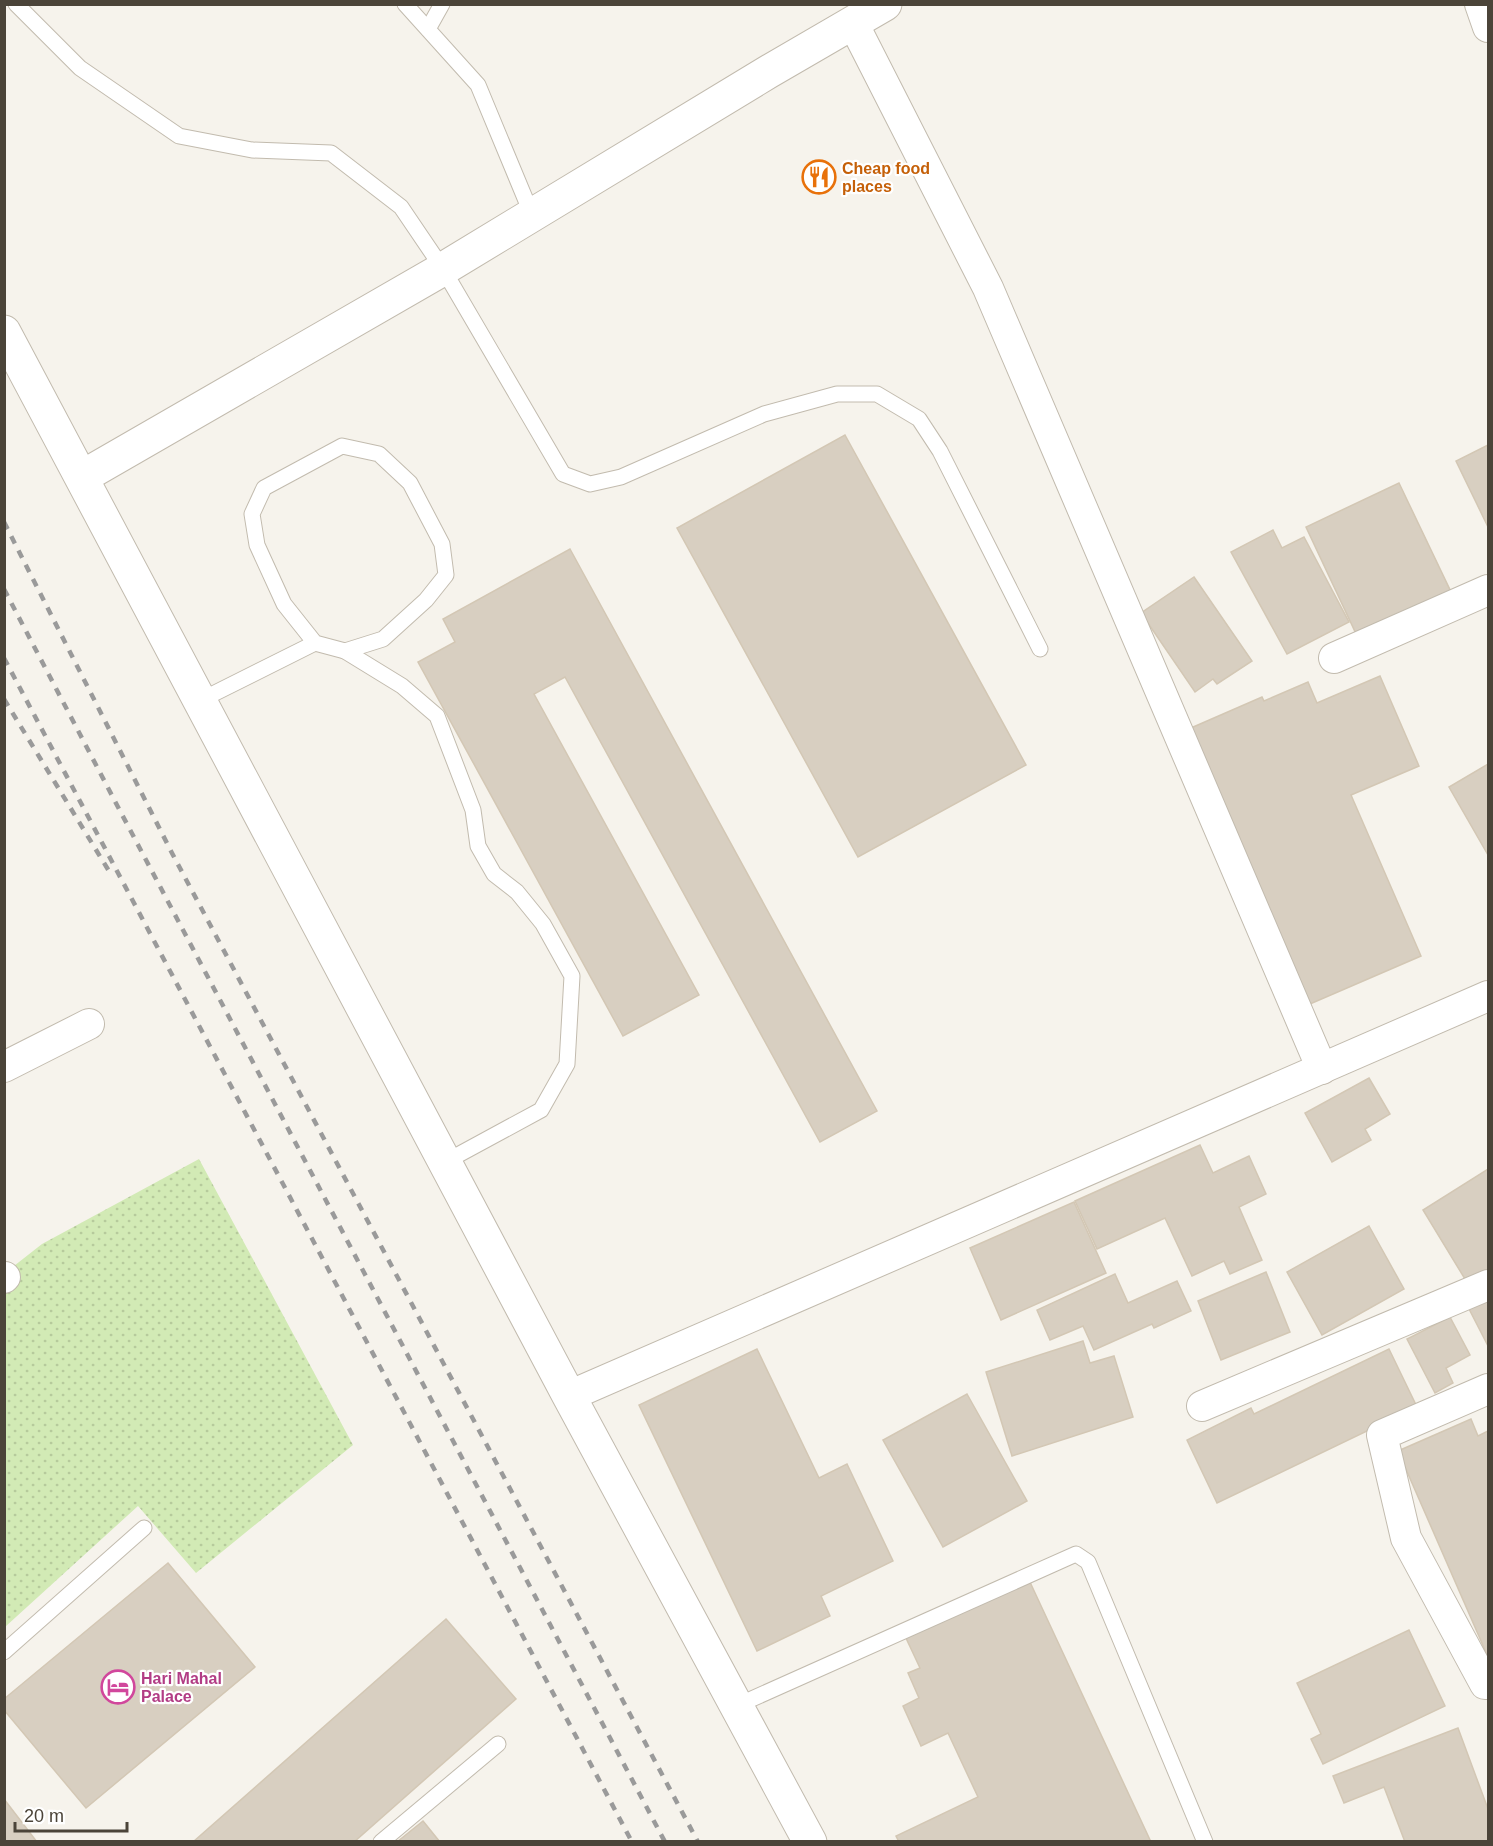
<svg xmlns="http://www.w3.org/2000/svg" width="1493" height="1846" viewBox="0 0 1493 1846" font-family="Arial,sans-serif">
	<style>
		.green { fill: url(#green-dots) }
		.building { fill: #d8cfc1; stroke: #d3c7b4; stroke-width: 1.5 }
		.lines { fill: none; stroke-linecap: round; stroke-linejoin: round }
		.service-casing { stroke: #c2bbae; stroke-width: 17 }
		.minor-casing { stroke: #c2bbae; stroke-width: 32 }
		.tertiary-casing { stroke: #c2bbae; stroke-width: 35 }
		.service { stroke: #fff; stroke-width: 15 }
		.minor { stroke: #fff; stroke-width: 30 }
		.tertiary { stroke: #fff; stroke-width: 33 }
		.rail { stroke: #9a9a9a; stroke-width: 4.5; stroke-dasharray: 8 8; stroke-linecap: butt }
		.labels { text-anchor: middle; stroke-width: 4.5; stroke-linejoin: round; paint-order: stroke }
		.food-label { font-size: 16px; font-weight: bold; fill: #c56008; stroke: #fff; text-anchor: start }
		.hotel-label { font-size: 16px; font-weight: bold; fill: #b23c85; stroke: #fff; text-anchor: start }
	</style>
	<defs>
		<pattern id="green-dots" width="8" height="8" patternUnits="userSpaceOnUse" patternTransform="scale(1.5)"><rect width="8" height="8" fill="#d2eab5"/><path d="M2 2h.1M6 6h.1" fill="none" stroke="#b6ca9c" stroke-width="1.8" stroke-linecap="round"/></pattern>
	</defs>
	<rect width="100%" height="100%" fill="#f6f3ec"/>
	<polygon class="green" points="199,1159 353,1445 196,1573 138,1506 5,1627 5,1273 42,1244"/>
	<g class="building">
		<polygon points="845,435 1026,765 858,857 677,528"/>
		<polygon points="1488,445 1488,527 1456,461"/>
		<polygon points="1399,483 1452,594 1358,638 1306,527"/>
		<polygon points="1273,530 1282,548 1304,537 1349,622 1287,654 1231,552"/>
		<polygon points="570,549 877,1111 820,1142 565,677 534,694 699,995 623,1036 418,662 455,642 443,619"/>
		<polygon points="1194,577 1252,661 1217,684 1213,679 1195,692 1141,613"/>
		<polygon points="1380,676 1419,766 1351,795 1421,956 1310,1004 1191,728 1262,697 1264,701 1308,682 1317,703"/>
		<polygon points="1488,764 1488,855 1449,787"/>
		<polygon points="1369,1078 1390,1114 1365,1129 1371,1140 1332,1162 1305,1113"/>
		<polygon points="1200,1145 1213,1173 1249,1156 1266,1194 1239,1207 1262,1260 1230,1274 1224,1261 1192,1276 1165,1218 1097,1249 1075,1201"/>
		<polygon points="1488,1169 1488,1272 1468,1284 1423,1210"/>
		<polygon points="1074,1202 1106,1273 1001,1320 970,1248"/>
		<polygon points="1369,1226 1404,1289 1322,1335 1287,1272"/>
		<polygon points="1266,1272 1290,1332 1221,1360 1198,1301"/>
		<polygon points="1115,1274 1128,1303 1177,1281 1191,1311 1154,1328 1152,1324 1094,1350 1083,1326 1050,1340 1037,1310"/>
		<polygon points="1488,1291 1488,1346 1466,1303"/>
		<polygon points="1450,1317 1470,1355 1446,1368 1453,1383 1435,1393 1407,1339"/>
		<polygon points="1083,1341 1090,1363 1114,1356 1133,1417 1012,1456 986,1372"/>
		<polygon points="757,1349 819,1478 847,1464 893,1561 821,1596 830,1616 757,1651 639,1405"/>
		<polygon points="1389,1349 1417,1407 1217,1503 1187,1440 1251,1408 1254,1414"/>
		<polygon points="967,1394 1027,1501 943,1547 883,1440"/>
		<polygon points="1471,1419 1478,1436 1488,1431 1488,1657 1398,1451"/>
		<polygon points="168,1563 255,1667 86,1808 4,1710 4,1699"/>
		<polygon points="1029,1580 1151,1842 899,1842 896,1836 978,1797 948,1733 921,1746 903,1706 919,1698 908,1673 920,1668 906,1638"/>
		<polygon points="446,1619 516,1699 354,1842 193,1842"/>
		<polygon points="1409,1630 1445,1706 1323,1764 1311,1739 1321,1734 1297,1683"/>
		<polygon points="1458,1728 1488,1809 1488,1842 1405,1842 1384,1787 1344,1803 1333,1776"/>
		<polygon points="4,1799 37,1842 4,1842"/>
		<polygon points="423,1821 440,1842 397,1842"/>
	</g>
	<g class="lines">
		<g class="service-casing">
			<g id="service">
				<polyline points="16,4 80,68 179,136 252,150 331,153 401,207 443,269 563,474 590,484 621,477 764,414 837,394 877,394 919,419 940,451 1040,649"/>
				<polyline points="405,4 478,85 532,215"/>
				<polyline points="428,29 442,4"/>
				<polyline points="345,651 402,686 437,716 473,810 478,846 494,874 517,892 543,924 572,976 567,1064 541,1110 445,1162"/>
				<polyline points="201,700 315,643 284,604 257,545 252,514 264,488 342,446 379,454 410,483 442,544 446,575 426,600 383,639 345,651 315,643"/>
				<polyline points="4,1652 144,1528"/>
				<polyline points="736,1706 1076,1554 1088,1562 1205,1842"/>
				<polyline points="381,1842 498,1744"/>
			</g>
		</g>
		<g class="minor-casing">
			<g id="minor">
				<polyline points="1480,4 1488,27"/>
				<polyline points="853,23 988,288 1322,1069"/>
				<polyline points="1334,658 1488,590"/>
				<polyline points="4,1067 89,1024"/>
				<polyline points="4,1278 5,1277"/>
				<polyline points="1488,1389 1382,1435 1406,1538 1485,1684 1488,1684"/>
				<polyline points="569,1396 1488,996"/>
				<polyline points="1202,1406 1488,1285"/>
			</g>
		</g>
		<g class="tertiary-casing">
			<g id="tertiary">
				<polyline points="4,332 569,1396 810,1842"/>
				<polyline points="82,477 443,269 768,72 885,4"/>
			</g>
		</g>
		<use href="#service" class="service"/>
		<use href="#minor" class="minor"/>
		<use href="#tertiary" class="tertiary"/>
		<g class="rail">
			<polyline points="4,522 173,855 698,1842"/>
			<polyline points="4,589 118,807 665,1842"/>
			<polyline points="4,658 632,1842"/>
			<polyline points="4,699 112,876"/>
		</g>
	</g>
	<defs>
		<g id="restaurant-ring" transform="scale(1.725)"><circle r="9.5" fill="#fff" stroke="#e8710a" stroke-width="1.5"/><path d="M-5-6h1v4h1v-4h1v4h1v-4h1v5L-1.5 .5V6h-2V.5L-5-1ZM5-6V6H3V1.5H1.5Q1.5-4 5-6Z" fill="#e8710a"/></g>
		<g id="hotel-ring" transform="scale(1.725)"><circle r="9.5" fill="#fff" stroke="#d1479c" stroke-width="1.5"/><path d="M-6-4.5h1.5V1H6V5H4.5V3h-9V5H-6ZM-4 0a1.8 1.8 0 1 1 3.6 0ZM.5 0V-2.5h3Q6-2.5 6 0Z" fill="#d1479c"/></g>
	</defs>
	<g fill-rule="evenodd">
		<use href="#restaurant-ring" x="819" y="177"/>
		<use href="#hotel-ring" x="118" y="1687"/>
	</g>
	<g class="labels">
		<g class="food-label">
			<text x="842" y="174">Cheap food<tspan x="842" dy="18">places</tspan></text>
		</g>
		<g class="hotel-label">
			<text x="141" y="1684">Hari Mahal<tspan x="141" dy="18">Palace</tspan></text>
		</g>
	</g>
	<rect width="1493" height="1846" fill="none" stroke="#4b4439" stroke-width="12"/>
	<path d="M15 1822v9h112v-9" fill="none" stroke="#4b4439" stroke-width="3"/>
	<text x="24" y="1822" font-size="18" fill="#4b4439" stroke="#ffffff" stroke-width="4.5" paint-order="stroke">20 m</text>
</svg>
